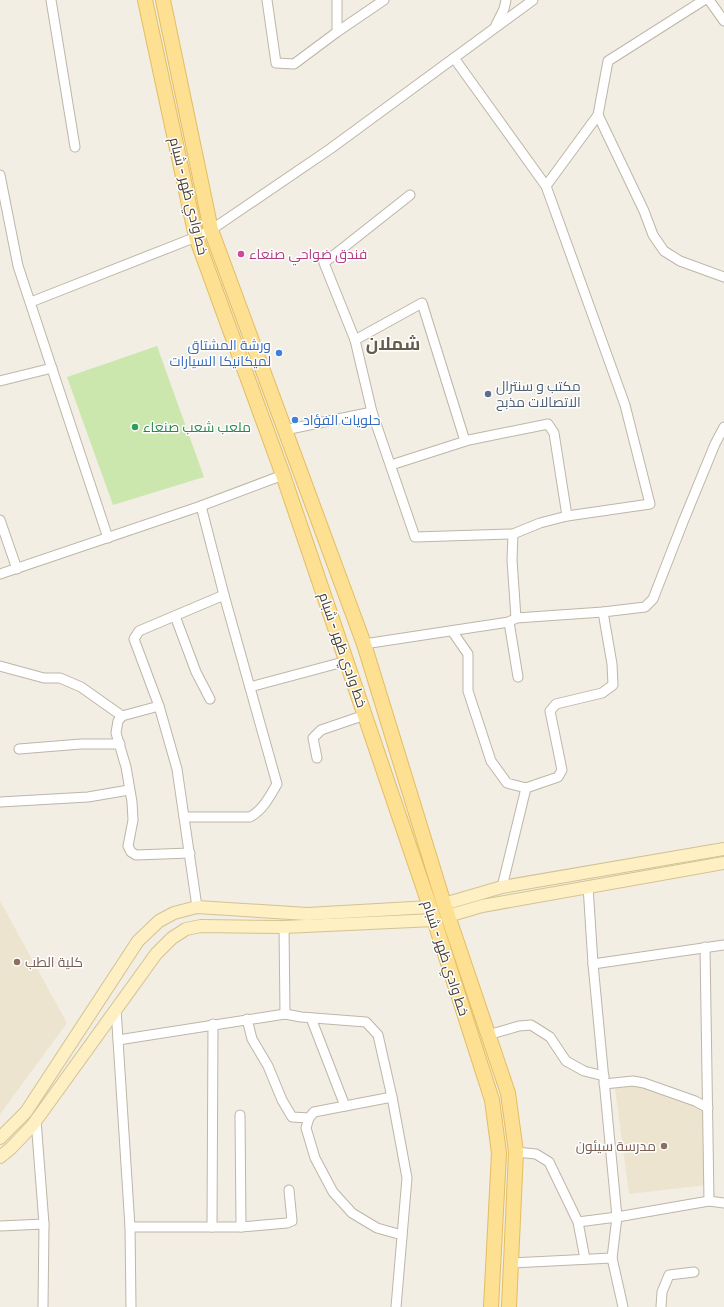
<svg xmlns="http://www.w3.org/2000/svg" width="724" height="1307" viewBox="0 0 724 1307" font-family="Cabin,Cairo,sans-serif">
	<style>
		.education { fill: #ece4ce }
		.green { fill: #cce7ad }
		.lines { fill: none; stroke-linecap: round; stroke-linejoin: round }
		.street-casing { stroke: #beb6a7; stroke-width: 11 }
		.secondary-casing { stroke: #d3c294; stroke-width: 14 }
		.primary-casing { stroke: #e3bd61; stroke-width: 16 }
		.street { stroke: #fff; stroke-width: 9 }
		.secondary { stroke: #fef0c2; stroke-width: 12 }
		.primary { stroke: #fee092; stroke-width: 14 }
		.hotel-dot { fill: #d1479c; stroke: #fff; stroke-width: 1.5 }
		.shop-dot { fill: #3f7fe0; stroke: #fff; stroke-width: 1.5 }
		.service-dot { fill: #5c6f8a; stroke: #fff; stroke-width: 1.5 }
		.leisure-dot { fill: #2e9e5b; stroke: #fff; stroke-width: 1.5 }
		.education-dot { fill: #8d6e63; stroke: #fff; stroke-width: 1.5 }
		.labels { text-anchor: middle; stroke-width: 3; stroke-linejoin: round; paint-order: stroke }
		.street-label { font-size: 14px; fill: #443e34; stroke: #fff }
		.hotel-label { font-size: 14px; fill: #b23c85; stroke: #fff; text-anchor: start }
		.shop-label { font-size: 14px; fill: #366cbe; stroke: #fff; text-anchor: end }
		.service-label { font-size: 14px; fill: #4e5e75; stroke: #fff; text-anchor: start }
		.leisure-label { font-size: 14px; fill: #27864d; stroke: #fff; text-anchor: start }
		.education-label { font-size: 14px; fill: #785e54; stroke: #fff; text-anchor: start }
		.district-label { font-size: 18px; font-weight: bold; fill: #675c4b; stroke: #fff }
	</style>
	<rect width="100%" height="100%" fill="#f2eee4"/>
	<g class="education">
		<polygon points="0,901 67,1023 0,1114"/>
		<polygon points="614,1081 646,1085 703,1107 706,1185 629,1194"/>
	</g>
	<polygon class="green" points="157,346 204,477 113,505 67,377"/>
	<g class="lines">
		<g class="street-casing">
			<g id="street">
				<polyline points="51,0 75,147"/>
				<polyline points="267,0 276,63 294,64 337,32 337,0"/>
				<polyline points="709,0 724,21"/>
				<polyline points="496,25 504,9 506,0"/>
				<polyline points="337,32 384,0"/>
				<polyline points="598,115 644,211 653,235 664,251 680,261 724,277"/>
				<polyline points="0,175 18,266 108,538"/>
				<polyline points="546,186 598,115 608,61 704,0"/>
				<polyline points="31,302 196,237 211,230 330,149 533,0"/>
				<polyline points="355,340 324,263 410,195"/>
				<polyline points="0,381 52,368"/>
				<polyline points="372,412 355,340 422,303 465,441"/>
				<polyline points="285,430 372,412 415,537 513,534"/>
				<polyline points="391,465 469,440 548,424 554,433 567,516"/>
				<polyline points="0,520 17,569"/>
				<polyline points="0,574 201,506 283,475"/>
				<polyline points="175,616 196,672 210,699"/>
				<polyline points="516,618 603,612 645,607 653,599 683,522 715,444 724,427"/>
				<polyline points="509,622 518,677"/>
				<polyline points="452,631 468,654 468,691 491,761 507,783 526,788 558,777 562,770 550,711 556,704 602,693 613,685 612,664 603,612"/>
				<polyline points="364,644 509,622 516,618 512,560 513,534 540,523 567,516 650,504 625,405 546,186 454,58"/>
				<polyline points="0,666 44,678 60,678 81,687 122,716"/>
				<polyline points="250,687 347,661"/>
				<polyline points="159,706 122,716 118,721 116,733 126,767 132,802 133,820 128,846 131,852 136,855 190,853"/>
				<polyline points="19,749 81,744 120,744"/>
				<polyline points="317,758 313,738 321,730 365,715"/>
				<polyline points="0,802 88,797 129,790"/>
				<path d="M184,817H250C263,810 270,796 277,784L224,595L201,506"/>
				<polyline points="588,886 593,964 617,1217 612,1258 623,1307"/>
				<polyline points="502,887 526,788"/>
				<polyline points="197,907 177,769 159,706 134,639 139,631 224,595"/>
				<polyline points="284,927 285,1014"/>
				<polyline points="705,947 709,1201"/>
				<polyline points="593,964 724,945"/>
				<polyline points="116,1009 130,1227 131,1307"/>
				<polyline points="311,1018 345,1106"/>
				<polyline points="247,1019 252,1039 268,1066 282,1100 292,1117 309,1118"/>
				<polyline points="488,1035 519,1026 531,1025 550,1037 566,1061 584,1071 604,1076"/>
				<polyline points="118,1040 285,1014 301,1017 366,1022 378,1035 392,1097 407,1178 396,1307"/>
				<polyline points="604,1084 633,1081 644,1083 695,1101 708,1108"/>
				<polyline points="392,1097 314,1112 309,1118 306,1128 315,1158 333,1192 352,1213 377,1228 402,1235"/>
				<polyline points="240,1115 241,1227"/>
				<polyline points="36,1120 44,1224"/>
				<polyline points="516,1152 536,1154 549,1162 578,1222 585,1259"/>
				<polyline points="578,1222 617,1217 709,1201 724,1203"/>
				<polyline points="0,1226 44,1224 43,1307"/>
				<polyline points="130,1227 241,1227 287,1223 292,1221 289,1190"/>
				<polyline points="212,1227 213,1024"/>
				<polyline points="511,1263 612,1258"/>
				<polyline points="661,1307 662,1292 669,1275 694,1272"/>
			</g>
		</g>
		<g class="secondary-casing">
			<g id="secondary">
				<polyline points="444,904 502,887 724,849"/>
				<polyline points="448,916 482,906 724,863"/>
				<polyline points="0,1138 26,1112 138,941 159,921 174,913 197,907 307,914 430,907"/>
				<polyline points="0,1157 11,1148 32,1126 156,954 172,938 186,929 201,926 284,927 434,920"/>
			</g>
		</g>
		<g class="primary-casing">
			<g id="primary">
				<polyline points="145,0 196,237 283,475 430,907 492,1100 499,1153 491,1307"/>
				<polyline points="163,0 211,230 364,644 444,904 508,1093 516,1152 509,1307"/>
			</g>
		</g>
		<use href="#street" class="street"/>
		<use href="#secondary" class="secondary"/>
		<use href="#primary" class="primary"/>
	</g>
	<circle class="hotel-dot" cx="241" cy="254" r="4"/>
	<g class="shop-dot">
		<circle cx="279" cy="353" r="4"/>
		<circle cx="295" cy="420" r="4"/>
	</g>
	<circle class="service-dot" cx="488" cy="394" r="4"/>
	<circle class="leisure-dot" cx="135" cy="427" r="4"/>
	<g class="education-dot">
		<circle cx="17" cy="962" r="4"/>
		<circle cx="664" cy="1146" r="4"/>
	</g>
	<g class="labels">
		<g class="street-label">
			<text transform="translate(189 196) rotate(76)" y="5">خط وادي ظهر - شبام</text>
			<text transform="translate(343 650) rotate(71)" y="5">خط وادي ظهر - شبام</text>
			<text transform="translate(446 958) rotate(72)" y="5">خط وادي ظهر - شبام</text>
		</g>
		<g class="hotel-label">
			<text x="249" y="259">فندق ضواحي صنعاء</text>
		</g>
		<g class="shop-label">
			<text x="271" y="350">ورشة المشتاق<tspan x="271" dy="16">لميكانيكا السيارات</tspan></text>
			<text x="303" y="425" text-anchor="start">حلويات الفؤاد</text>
		</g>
		<g class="service-label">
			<text x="496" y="391">مكتب و سنترال<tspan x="496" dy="16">الاتصالات مذبح</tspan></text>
		</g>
		<g class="leisure-label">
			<text x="143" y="432">ملعب شعب صنعاء</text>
		</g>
		<g class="education-label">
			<text x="25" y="967">كلية الطب</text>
			<text x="656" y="1151" text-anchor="end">مدرسة سيئون</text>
		</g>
		<g class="district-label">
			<text x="393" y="350">شملان</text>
		</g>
	</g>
</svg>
